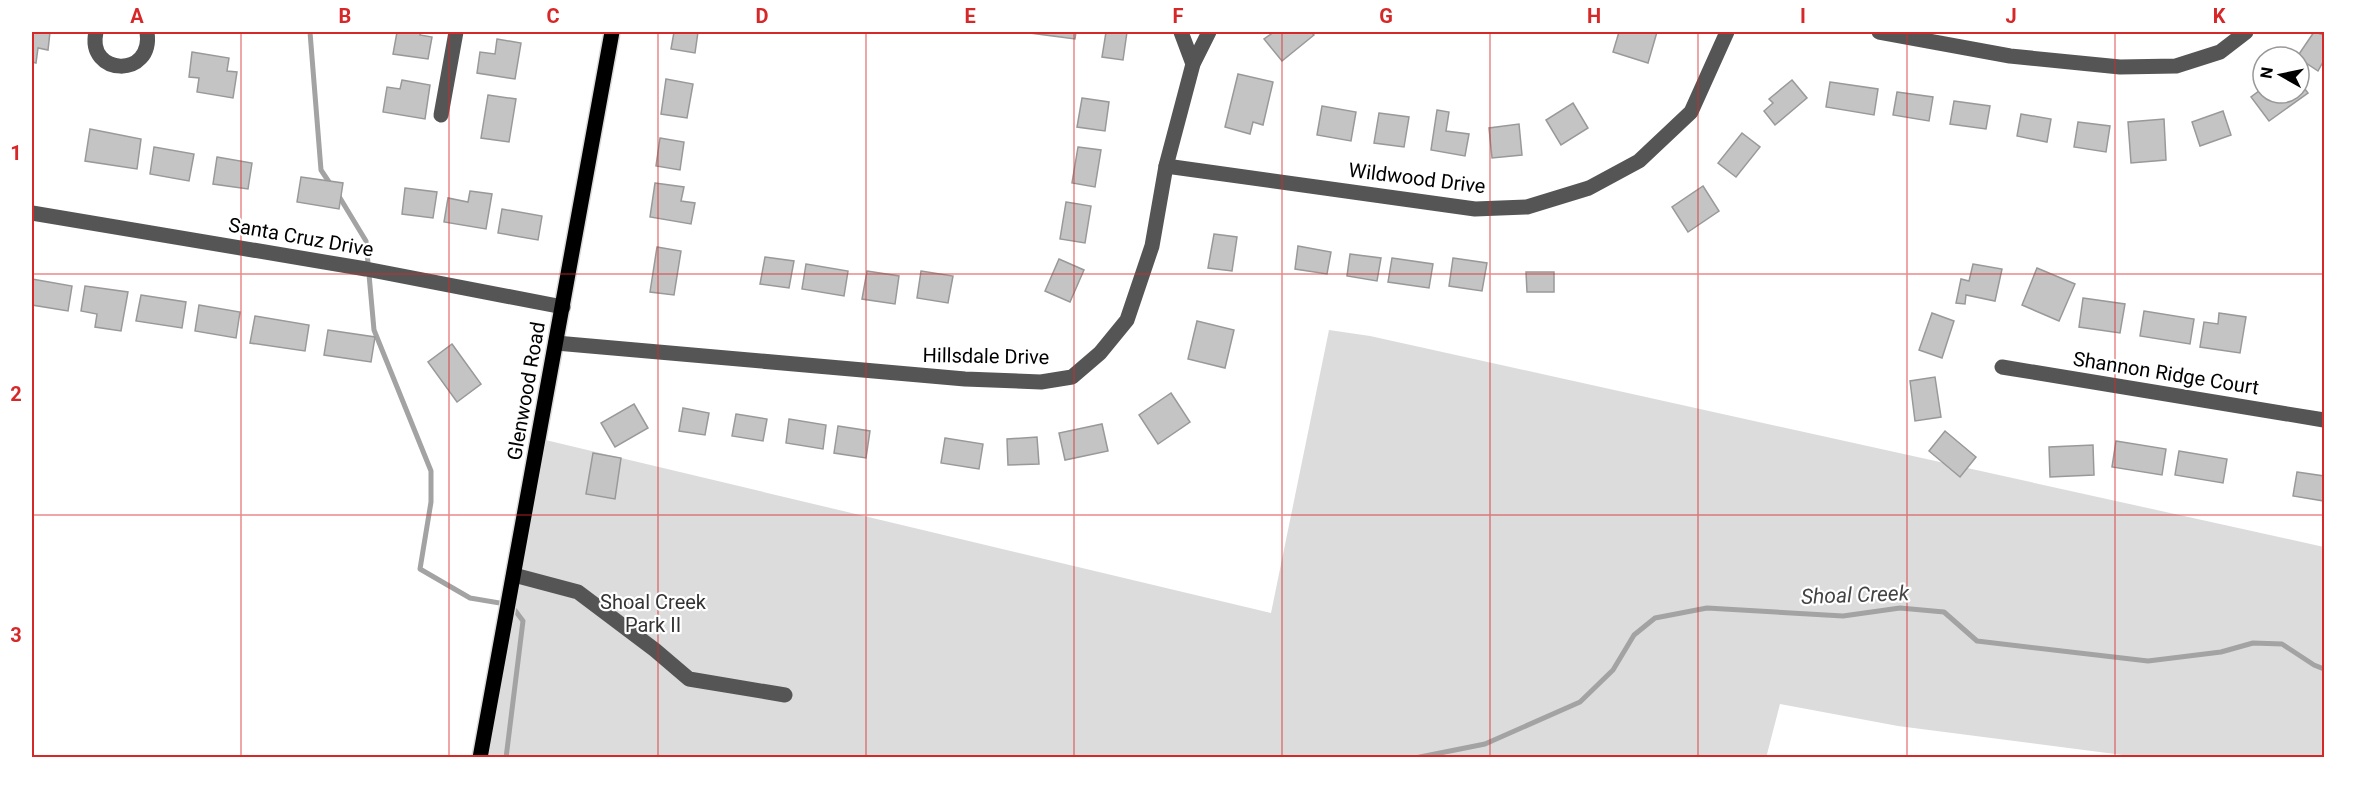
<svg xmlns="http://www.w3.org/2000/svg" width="2356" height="789" viewBox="0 0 2356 789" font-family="Roboto,sans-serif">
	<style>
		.green { fill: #dcdcdc }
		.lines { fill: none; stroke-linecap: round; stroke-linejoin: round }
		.stream { stroke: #a3a3a3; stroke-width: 5 }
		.building { fill: #c4c4c4; stroke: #999; stroke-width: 1.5 }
		.major-casing { stroke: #dbdbdb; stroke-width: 18 }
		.minor { stroke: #555; stroke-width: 15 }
		.major { stroke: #000; stroke-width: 15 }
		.grid { fill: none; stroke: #d62828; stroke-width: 1.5; stroke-opacity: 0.55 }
		.labels { text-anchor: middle; stroke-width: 4.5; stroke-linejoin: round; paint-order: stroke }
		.street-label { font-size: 20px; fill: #000; stroke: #fff }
		.park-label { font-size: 20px; fill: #333; stroke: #fff }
		.water-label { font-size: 21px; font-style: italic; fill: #444; stroke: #fff }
		.neatline { fill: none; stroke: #d62828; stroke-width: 2 }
		.grid-label { font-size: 20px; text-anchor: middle; font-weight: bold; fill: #d62828 }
	</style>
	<rect width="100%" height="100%" fill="#fff"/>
	<polygon class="green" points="1329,330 1370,336 2324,547 2324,757 2138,757 1898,726 1780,704 1766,758 480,758 537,438 1271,613"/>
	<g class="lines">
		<g class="stream">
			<polyline points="310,32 321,170 331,185"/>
			<polyline points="337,193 366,241 374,330 431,471 431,502 420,569 470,598 511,605 523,621 506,758"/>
			<polyline points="1415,758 1485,744 1580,702 1613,670 1634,635 1655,618 1707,608 1843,616 1900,608 1944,612 1977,641 2148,661 2221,652 2253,643 2282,644 2314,665 2324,669"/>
		</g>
	</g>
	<g class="building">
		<polygon points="32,32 50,32 48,50 38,48 36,63 32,62"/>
		<polygon points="397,32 421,32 420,35 432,37 428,59 393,54"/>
		<polygon points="674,32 698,32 695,53 671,49"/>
		<polygon points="1030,32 1076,32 1075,39 1030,33"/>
		<polygon points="1106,32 1127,32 1123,60 1102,57"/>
		<polygon points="1274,32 1311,32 1314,35 1282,61 1264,39"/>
		<polygon points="1619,32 1657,32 1648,63 1613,52"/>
		<polygon points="2314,32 2324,35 2324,60 2318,71 2297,57"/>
		<polygon points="497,39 521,43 515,79 477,73 480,52 495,54"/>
		<polygon points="192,52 229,58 227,71 237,72 233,98 197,92 199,78 189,77"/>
		<polygon points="1238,74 1273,82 1263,125 1253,122 1250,134 1225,127"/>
		<polygon points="666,79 693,84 687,118 661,114"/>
		<polygon points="402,80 430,85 425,119 383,112 387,87 400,89"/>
		<polygon points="1792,80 1807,98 1775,125 1764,111 1773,103 1769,99"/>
		<polygon points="2299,81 2308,93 2269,121 2251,97 2263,88 2263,93 2299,93"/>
		<polygon points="1830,82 1878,89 1874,115 1826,107"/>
		<polygon points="1897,92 1933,97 1929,121 1893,115"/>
		<polygon points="488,95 516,99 509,142 481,138"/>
		<polygon points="1082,98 1109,102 1105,131 1077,127"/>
		<polygon points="1954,101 1990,106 1986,129 1950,124"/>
		<polygon points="1573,103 1588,128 1561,145 1546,120"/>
		<polygon points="1322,106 1356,112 1351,141 1317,135"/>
		<polygon points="1437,110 1449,112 1446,131 1469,134 1465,156 1431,150"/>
		<polygon points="2223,111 2231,135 2200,146 2192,122"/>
		<polygon points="1379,113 1409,117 1404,147 1374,143"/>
		<polygon points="2021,114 2051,119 2047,142 2017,136"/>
		<polygon points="2164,119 2166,160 2131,163 2128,122"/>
		<polygon points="2078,122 2110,126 2106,152 2074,147"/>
		<polygon points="1519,124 1522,155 1492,158 1489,128"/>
		<polygon points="90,129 141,139 137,169 85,161"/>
		<polygon points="1742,133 1760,147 1736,177 1718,163"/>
		<polygon points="660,138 684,142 680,170 656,166"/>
		<polygon points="154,147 194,154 189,181 150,174"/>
		<polygon points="1078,147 1101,150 1095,187 1072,183"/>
		<polygon points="217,157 252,163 248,189 213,184"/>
		<polygon points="301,177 343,183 339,209 297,202"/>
		<polygon points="655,183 684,187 681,201 695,203 691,224 650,217"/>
		<polygon points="1703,186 1719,211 1688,232 1672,207"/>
		<polygon points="405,188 437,192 433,218 402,214"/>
		<polygon points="470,191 492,194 486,229 444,222 448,198 468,202"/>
		<polygon points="1066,202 1091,206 1085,243 1060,239"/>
		<polygon points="502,209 542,216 538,240 498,233"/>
		<polygon points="1214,234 1237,237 1232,271 1208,268"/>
		<polygon points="1298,246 1331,252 1327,274 1295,269"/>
		<polygon points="657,247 681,251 674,295 650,292"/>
		<polygon points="1350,254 1381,258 1377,281 1347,276"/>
		<polygon points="765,257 794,261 789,288 760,284"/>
		<polygon points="1392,258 1433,264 1429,288 1388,282"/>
		<polygon points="1453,258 1487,263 1482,291 1449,286"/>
		<polygon points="1059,259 1084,270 1070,302 1045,291"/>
		<polygon points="806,264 848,271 844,296 802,289"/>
		<polygon points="1973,264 2002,269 1995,301 1966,295 1965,304 1956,303 1961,279 1969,281"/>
		<polygon points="2037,268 2075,284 2059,321 2022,305"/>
		<polygon points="867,271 899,276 895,304 862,299"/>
		<polygon points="921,271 953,276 948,303 917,298"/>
		<polygon points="1526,272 1554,272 1554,292 1527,292"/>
		<polygon points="32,279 72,286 68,311 32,305"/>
		<polygon points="85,286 128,292 121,331 95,327 97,314 81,311"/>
		<polygon points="141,295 186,302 182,328 136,321"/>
		<polygon points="2083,298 2125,304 2120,333 2079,327"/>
		<polygon points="199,305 240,312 236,338 195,331"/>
		<polygon points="2144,311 2194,319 2190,344 2140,336"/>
		<polygon points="1932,313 1954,321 1942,358 1919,350"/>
		<polygon points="2219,313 2246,317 2240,353 2200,347 2204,322 2218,324"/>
		<polygon points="255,316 309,325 305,351 250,343"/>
		<polygon points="1197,321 1234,330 1225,368 1188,359"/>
		<polygon points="328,330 375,337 371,362 324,355"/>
		<polygon points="452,344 481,384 457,402 428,362"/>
		<polygon points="1935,377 1941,417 1915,421 1910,381"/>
		<polygon points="1171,393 1190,422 1158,444 1139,415"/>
		<polygon points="634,404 648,428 615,447 601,423"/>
		<polygon points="683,408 709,413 705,435 679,431"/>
		<polygon points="736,414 767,419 763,441 732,436"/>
		<polygon points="789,419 826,425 823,449 786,443"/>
		<polygon points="1102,424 1108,451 1065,460 1059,433"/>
		<polygon points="838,426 870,431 866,458 834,453"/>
		<polygon points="1945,431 1976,457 1960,477 1929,451"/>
		<polygon points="1037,437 1039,464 1008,465 1007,439"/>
		<polygon points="945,438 983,444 979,469 941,463"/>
		<polygon points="2116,441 2166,449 2162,475 2112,467"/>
		<polygon points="2093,445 2094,475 2050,477 2049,447"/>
		<polygon points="2179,451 2227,459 2223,483 2175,475"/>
		<polygon points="593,453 621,458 615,499 586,494"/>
		<polygon points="2297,472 2324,476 2324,501 2293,496"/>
	</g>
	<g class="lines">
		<g class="major-casing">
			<polyline id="major" points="480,758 612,32"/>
		</g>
		<g class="minor">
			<path d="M96,32C86,76 154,79 147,32"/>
			<polyline points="1181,32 1193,64"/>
			<polyline points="1879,32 2010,56 2120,67 2176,66 2220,52 2246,32"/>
			<polyline points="441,115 456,32"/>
			<polyline points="1166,166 1475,209 1527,207 1589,188 1639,161 1691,112 1727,32"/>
			<polyline points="32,213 366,269 563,307"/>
			<polyline points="556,343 965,379 1041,382 1072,377 1100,353 1127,320 1152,246 1166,166 1193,64 1209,32"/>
			<polyline points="2002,367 2324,420"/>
			<polyline points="514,575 578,592 655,650 689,679 785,695"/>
		</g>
		<use href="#major" class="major"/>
	</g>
	<path class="grid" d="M241,32V758M449,32V758M658,32V758M866,32V758M1074,32V758M1282,32V758M1490,32V758M1698,32V758M1907,32V758M2115,32V758M32,274H2324M32,515H2324"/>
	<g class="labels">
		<g class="street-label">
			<text transform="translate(1417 178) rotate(7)" y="7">Wildwood Drive</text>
			<text transform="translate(301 237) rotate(10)" y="7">Santa Cruz Drive</text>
			<text transform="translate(986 356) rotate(1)" y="7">Hillsdale Drive</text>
			<text transform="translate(2166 373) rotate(9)" y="7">Shannon Ridge Court</text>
			<text transform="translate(526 391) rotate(-80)" y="7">Glenwood Road</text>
		</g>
		<g class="park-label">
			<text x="653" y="609">Shoal Creek<tspan x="653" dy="23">Park II</tspan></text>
		</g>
		<g class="water-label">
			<text transform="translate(1855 595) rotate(-2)" y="7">Shoal Creek</text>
		</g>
	</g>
	<rect width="2356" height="789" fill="none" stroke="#ffffff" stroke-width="66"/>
	<g transform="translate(2281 75) rotate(279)"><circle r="28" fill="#ffffff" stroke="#999999" stroke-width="1.5"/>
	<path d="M0-4.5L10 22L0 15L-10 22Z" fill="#000000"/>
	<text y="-9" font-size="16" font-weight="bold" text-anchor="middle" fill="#000000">N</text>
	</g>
	<rect x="33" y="33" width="2290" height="723" class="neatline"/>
	<g class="grid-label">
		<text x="137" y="23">A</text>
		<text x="345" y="23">B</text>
		<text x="553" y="23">C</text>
		<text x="762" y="23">D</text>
		<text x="970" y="23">E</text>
		<text x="1178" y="23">F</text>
		<text x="1386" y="23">G</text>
		<text x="1594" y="23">H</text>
		<text x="1803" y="23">I</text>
		<text x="2011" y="23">J</text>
		<text x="2219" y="23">K</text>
		<text x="16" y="160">1</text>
		<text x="16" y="401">2</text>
		<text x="16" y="642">3</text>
	</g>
</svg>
